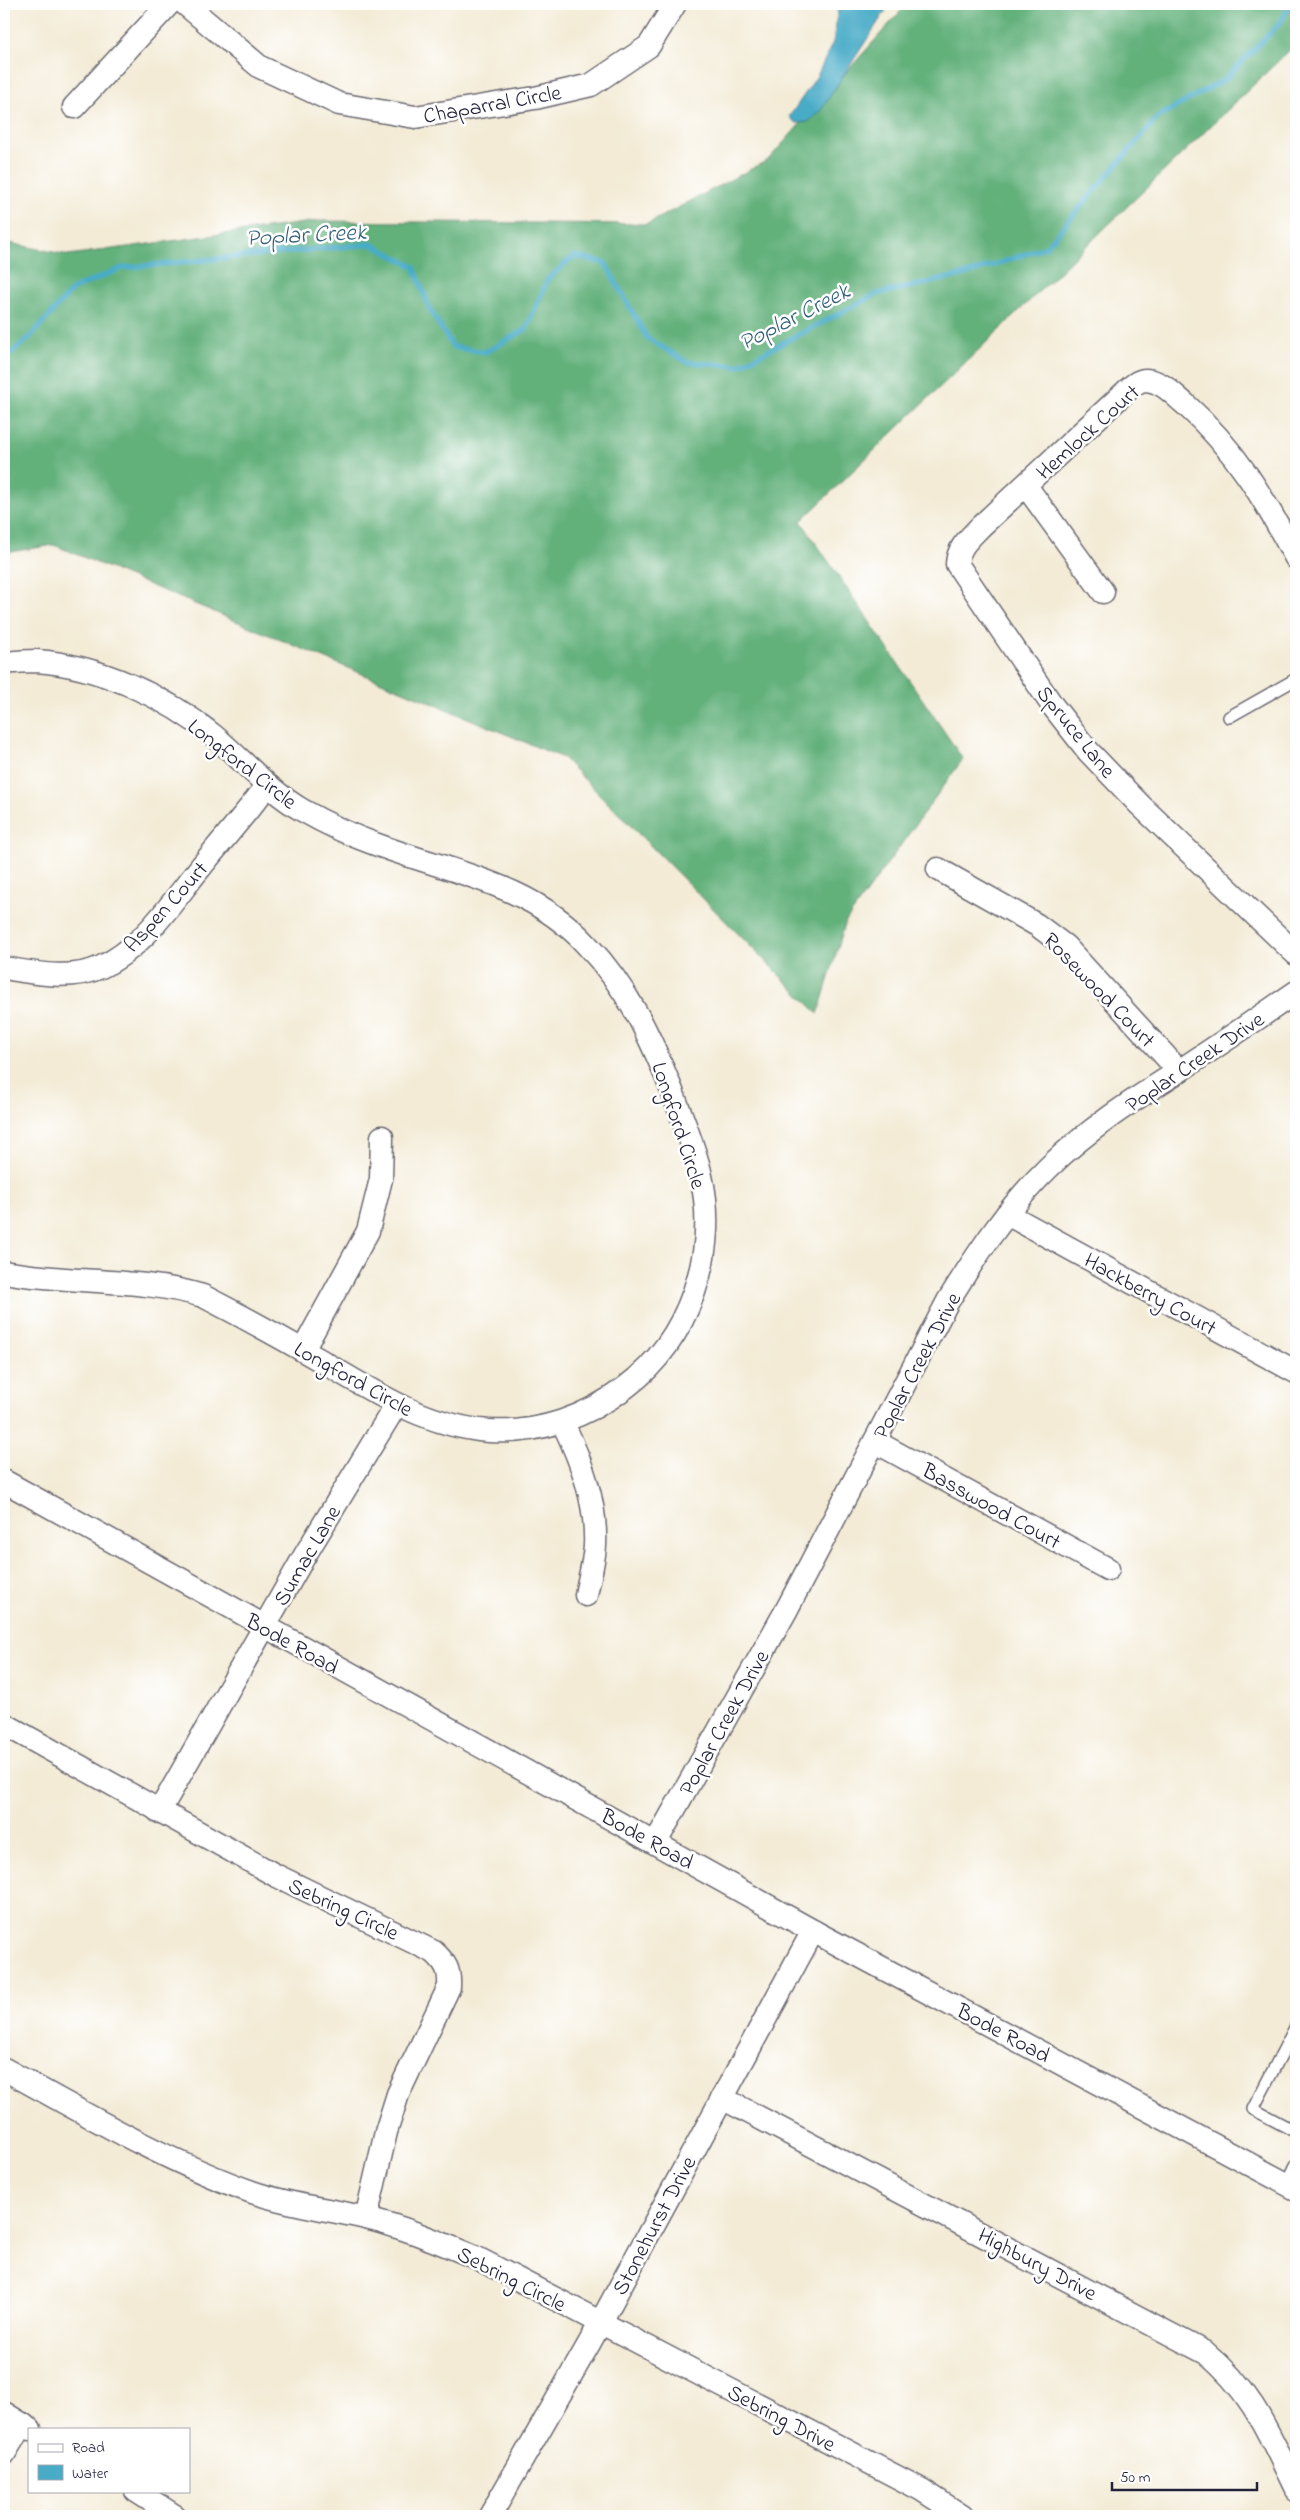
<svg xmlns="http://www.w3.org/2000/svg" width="1300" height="2520" viewBox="0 0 1300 2520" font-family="'Indie Flower',sans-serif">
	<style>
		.forest { fill: #62b07a; stroke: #42695a }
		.water { fill: #48acc7; stroke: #356781 }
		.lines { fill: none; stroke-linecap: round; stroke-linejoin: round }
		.stream { stroke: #48acc7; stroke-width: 5.5 }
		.service-casing { stroke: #6b6871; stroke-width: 14 }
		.minor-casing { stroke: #6b6871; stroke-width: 25 }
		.service { stroke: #fff; stroke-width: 11 }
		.minor { stroke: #fff; stroke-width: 22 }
		.labels { text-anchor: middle; stroke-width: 5; stroke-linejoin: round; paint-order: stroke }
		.street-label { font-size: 22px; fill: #22223b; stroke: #fff }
		.water-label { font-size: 24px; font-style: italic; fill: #33607a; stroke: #fff }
	</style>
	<rect width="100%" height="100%" fill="#fff"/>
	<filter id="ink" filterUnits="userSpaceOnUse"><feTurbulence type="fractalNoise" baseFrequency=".02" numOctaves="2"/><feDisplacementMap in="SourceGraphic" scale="10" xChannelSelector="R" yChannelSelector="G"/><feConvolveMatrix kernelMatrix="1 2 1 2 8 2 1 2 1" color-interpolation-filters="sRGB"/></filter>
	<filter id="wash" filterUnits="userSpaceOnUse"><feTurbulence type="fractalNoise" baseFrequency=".0096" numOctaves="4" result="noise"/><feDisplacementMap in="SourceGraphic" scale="20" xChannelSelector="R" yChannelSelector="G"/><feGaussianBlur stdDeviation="1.12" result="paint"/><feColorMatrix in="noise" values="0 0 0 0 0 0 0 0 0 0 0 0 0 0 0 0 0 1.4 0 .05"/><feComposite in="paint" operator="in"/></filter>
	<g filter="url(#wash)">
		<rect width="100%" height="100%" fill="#f3ebd6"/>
		<polygon class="forest" points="907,4 1296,4 1296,44 801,521 963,759 846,921 818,1014 563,758 54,545 4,553 4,242 68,255 318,221 647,224 768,160"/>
		<polygon class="water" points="839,4 890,4 821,110 808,122 796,123 789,117 817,76 833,42"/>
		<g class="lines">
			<polyline class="stream" points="4,359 29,338 73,289 122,268 371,244 414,267 430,310 453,347 486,352 526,329 548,279 574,256 605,263 647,338 687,362 738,366 877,294 967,274 1046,247 1158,117 1225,79 1280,23 1290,4"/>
		</g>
	</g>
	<g filter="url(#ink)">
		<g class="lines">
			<g class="service-casing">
				<g id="service">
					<polyline points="1229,717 1296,679"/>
					<polyline points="1296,2026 1253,2109 1296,2132"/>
					<polyline points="1287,2184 1296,2165"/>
				</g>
			</g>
			<g class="minor-casing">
				<g id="minor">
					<polyline points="185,4 260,67 339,104 415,117 535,98 591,85 649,46 675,4"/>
					<polyline points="74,107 169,4"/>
					<polyline points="1026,486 1103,592"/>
					<path d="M1296,558C1263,497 1237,451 1185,404C1174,395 1162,381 1146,380C1136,380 1128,390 1121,396L980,527C969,539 958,547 957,564L1052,705L1088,751L1140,805L1296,954"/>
					<path d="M4,663C14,662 26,661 36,661C98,665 167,697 214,736C244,761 268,790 302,810C325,823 350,835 375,844C449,872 530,883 586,944C628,988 650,1036 672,1091C682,1118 695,1147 701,1176C719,1252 689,1340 626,1387C587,1417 539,1434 489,1431C425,1426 372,1391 318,1359C280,1337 242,1316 203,1296C138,1277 70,1284 4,1272"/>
					<polyline points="938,869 1037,925 1065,946 1179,1071"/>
					<path d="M4,968C35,973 71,981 101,967C143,948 171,903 200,868C222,841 245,814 267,786"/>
					<polyline points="1007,1214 1296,1372"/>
					<polyline points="303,1350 368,1231 381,1179 382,1137"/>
					<path d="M563,1423C581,1461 597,1502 595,1546C594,1562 589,1579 586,1595"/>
					<polyline points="876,1442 1108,1569"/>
					<polyline points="4,1481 813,1931 1296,2189"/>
					<path d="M4,1724L275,1875L434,1952C446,1963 450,1970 449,1987L398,2094L386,2132L366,2218"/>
					<polyline points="159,1812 305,1555 396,1405"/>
					<path d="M656,1842L787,1609L948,1301C977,1254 1008,1207 1048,1168C1087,1130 1133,1100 1179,1071C1219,1045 1257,1019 1296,992"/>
					<path d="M4,2069C84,2113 165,2161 252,2192C289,2205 328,2209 366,2218C404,2227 441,2243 477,2258L922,2490L962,2516"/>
					<path d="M722,2098L1206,2353C1254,2393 1269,2435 1296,2489"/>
					<polyline points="4,2413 30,2429"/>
					<polyline points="4,2454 22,2424"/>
					<polyline points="136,2491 175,2516"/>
					<polyline points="490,2516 590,2342 813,1931"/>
				</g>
			</g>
			<use href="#service" class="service"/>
			<use href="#minor" class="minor"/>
		</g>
	</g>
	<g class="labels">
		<g class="street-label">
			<text transform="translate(492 103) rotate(-10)" y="8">Chaparral Circle</text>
			<text transform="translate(1087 431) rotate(-42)" y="8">Hemlock Court</text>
			<text transform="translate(1077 731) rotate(51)" y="8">Spruce Lane</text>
			<text transform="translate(243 763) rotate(38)" y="8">Longford Circle</text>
			<text transform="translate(165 906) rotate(-48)" y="8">Aspen Court</text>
			<text transform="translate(1100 989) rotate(46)" y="8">Rosewood Court</text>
			<text transform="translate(1194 1061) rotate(-34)" y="8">Poplar Creek Drive</text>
			<text transform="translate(680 1125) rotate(72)" y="8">Longford Circle</text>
			<text transform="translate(1151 1293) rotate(29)" y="8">Hackberry Court</text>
			<text transform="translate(916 1365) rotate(-62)" y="8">Poplar Creek Drive</text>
			<text transform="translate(354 1378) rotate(29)" y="8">Longford Circle</text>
			<text transform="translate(992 1505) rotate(29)" y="8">Basswood Court</text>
			<text transform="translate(306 1555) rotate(-60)" y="8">Sumac Lane</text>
			<text transform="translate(293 1643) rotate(29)" y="8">Bode Road</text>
			<text transform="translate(723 1722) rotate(-61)" y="8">Poplar Creek Drive</text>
			<text transform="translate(648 1838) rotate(29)" y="8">Bode Road</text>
			<text transform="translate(344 1908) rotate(25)" y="8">Sebring Circle</text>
			<text transform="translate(1004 2032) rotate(28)" y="8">Bode Road</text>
			<text transform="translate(653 2225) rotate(-62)" y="8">Stonehurst Drive</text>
			<text transform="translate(1038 2263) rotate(28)" y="8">Highbury Drive</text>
			<text transform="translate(512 2278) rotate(27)" y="8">Sebring Circle</text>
			<text transform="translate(782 2417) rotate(28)" y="8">Sebring Drive</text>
		</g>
		<g class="water-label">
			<text transform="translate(306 234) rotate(-3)" y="8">Poplar Creek</text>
			<text transform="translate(794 316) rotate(-27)" y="8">Poplar Creek</text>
		</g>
	</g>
	<rect width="1300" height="2520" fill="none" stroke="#fff" stroke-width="20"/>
	<rect x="28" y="2428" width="162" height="65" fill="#ffffff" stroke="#a7a7b1"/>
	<rect x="38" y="2444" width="25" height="8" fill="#ffffff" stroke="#a7a7b1"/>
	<text x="72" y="2452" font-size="15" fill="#22223b">Road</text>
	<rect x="38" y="2465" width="25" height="15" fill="#48acc7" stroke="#a7a7b1"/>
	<text x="72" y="2478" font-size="15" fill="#22223b">Water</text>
	<path d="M1112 2482v8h145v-8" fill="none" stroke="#22223b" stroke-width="2.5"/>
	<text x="1120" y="2482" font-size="15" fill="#22223b" stroke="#ffffff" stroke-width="4" paint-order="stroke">50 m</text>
</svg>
